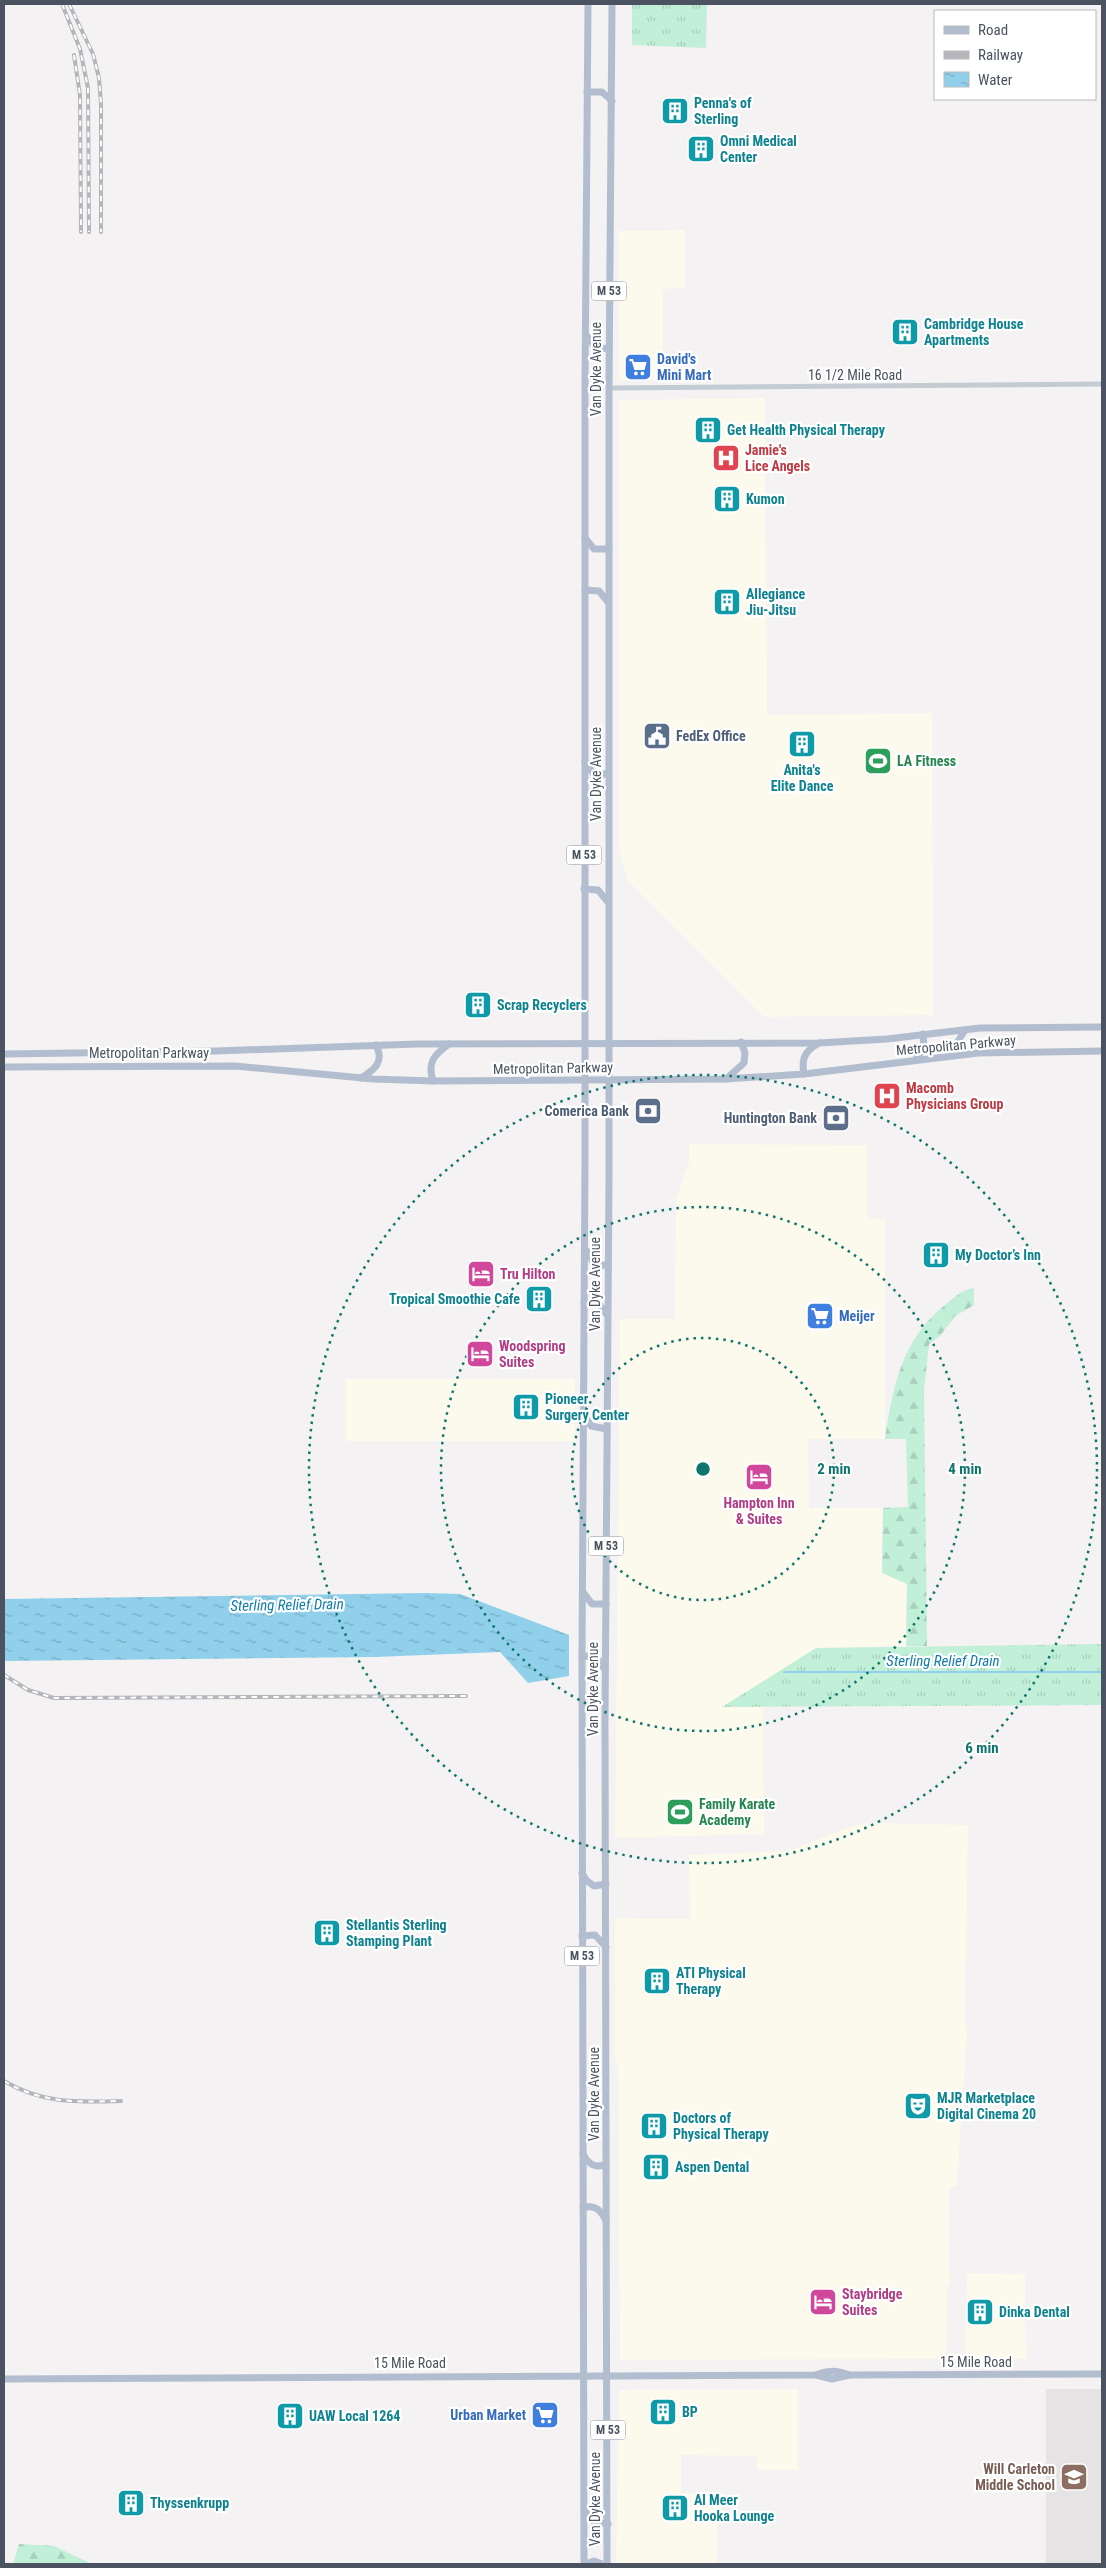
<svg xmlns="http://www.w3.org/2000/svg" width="1106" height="2568" viewBox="0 0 1106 2568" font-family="'Roboto Condensed',sans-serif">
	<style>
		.commercial { fill: #fcf9ed }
		.education { fill: #e5e3e4 }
		.grass { fill: url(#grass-tufts) }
		.forest { fill: url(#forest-firs) }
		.water { fill: url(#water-ripples) }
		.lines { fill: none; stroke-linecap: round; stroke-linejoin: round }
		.stream { stroke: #91d0eb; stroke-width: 2 }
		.minor { stroke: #c3cbd3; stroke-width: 5 }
		.major { stroke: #b2becf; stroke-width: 7 }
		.rail-casing { stroke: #b4b6bc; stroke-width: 4 }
		.rail { stroke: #fff; stroke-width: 2; stroke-dasharray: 5.5; stroke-linecap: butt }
		.ring { fill: none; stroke: #0f766e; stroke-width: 2.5; stroke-dasharray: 2.5 5 }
		.labels { text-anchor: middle; stroke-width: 4.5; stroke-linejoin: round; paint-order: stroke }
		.shield { fill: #fff; stroke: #80878f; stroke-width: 1 }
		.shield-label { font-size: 12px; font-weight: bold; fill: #4a535f }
		.culture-label { font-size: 14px; font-weight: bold; fill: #0d838f; stroke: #fff; text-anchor: start }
		.shop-label { font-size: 14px; font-weight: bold; fill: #366cbe; stroke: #fff; text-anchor: start }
		.street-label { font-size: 14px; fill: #4a535f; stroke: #fff }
		.health-label { font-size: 14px; font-weight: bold; fill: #be3a42; stroke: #fff; text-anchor: start }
		.service-label { font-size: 14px; font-weight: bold; fill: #4e5e75; stroke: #fff; text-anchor: end }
		.leisure-label { font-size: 14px; font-weight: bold; fill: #27864d; stroke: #fff; text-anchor: start }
		.hotel-label { font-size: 14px; font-weight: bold; fill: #b23c85; stroke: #fff; text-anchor: start }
		.education-label { font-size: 14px; font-weight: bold; fill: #785e54; stroke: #fff; text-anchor: end }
		.water-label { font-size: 15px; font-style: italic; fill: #107dac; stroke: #fff }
		.centre { fill: #0f766e; stroke: #fff; stroke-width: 2.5 }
		.ring-label { font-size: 15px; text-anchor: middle; font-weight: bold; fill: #0f766e; stroke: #fff; stroke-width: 4.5; stroke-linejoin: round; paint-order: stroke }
	</style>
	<defs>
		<pattern id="grass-tufts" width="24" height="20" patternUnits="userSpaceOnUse" patternTransform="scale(1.25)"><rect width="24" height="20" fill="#c2efd8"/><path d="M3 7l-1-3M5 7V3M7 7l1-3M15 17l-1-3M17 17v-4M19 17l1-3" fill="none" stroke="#a8cfbc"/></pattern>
		<pattern id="forest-firs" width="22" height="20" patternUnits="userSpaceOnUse" patternTransform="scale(1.25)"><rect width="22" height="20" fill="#c2efd8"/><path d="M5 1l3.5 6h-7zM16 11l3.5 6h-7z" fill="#a8cfbc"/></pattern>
		<pattern id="water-ripples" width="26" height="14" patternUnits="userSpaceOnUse" patternTransform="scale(1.25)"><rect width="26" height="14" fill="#91d0eb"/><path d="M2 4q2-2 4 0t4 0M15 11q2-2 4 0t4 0" fill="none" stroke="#78abc2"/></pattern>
	</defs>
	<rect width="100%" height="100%" fill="#f4f2f2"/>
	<g class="commercial">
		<polygon points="685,230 685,288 663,289 663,380 619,380 618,231"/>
		<polygon points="765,398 767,715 932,713 933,1015 764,1017 628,881 619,849 619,400"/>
		<polygon points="689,1144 867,1145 867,1219 885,1219 885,1439 808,1439 809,1508 883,1508 882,1572 907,1584 906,1646 816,1648 723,1707 763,1707 764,1834 615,1838 620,1319 675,1319 676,1200 689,1163"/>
		<rect x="346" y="1379" width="229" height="62"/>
		<polygon points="878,1823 968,1825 965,2018 967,2033 957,2186 949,2187 950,2286 947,2286 946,2359 620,2360 618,2067 615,2059 615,1918 690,1919 689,1855 788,1851 855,1825"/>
		<polygon points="967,2273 1025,2274 1026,2359 965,2359"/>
		<polygon points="798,2389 798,2470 757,2470 757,2456 681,2455 681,2493 718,2493 717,2564 616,2564 619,2390"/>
	</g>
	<rect class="education" x="1046" y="2389" width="56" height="175"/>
	<g class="grass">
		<polygon points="632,4 707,4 706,48 632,45"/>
		<polygon points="1102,1644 1102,1705 722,1707 816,1648"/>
	</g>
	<g class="forest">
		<path d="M974,1288V1305L955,1316L940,1336L929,1344L924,1390L927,1646H906L907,1584L882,1573L883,1508L908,1507L906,1439H885C893,1387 901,1340 945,1305C955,1297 961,1290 974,1288Z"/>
		<polygon points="19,2544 54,2546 92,2564 13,2564"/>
	</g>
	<polygon class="water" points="425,1593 460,1594 569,1635 569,1676 528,1683 500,1652 375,1657 4,1661 4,1599"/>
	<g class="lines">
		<polyline class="stream" points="784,1672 1102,1672"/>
		<polyline class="minor" points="609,388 1102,384"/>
		<g class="major">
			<polyline points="587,92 602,92 612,101"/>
			<polyline points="586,335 595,347 609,349"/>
			<polyline points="585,538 594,549 609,549"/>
			<polyline points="585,590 599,591 608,602"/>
			<polyline points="585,761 593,773 600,775 608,773"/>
			<polyline points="584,889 598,890 608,902"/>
			<polyline points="4,1054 216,1051 417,1044 819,1043 887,1039 980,1028 1102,1027"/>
			<polyline points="962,1054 957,1043 965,1030"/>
			<polyline points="915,1060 924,1049 923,1034"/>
			<polyline points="4,1067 235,1066 373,1079 433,1081 726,1079 804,1074 978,1053 1102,1051"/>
			<path d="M804,1074C801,1058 805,1051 819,1043"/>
			<path d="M361,1078C374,1070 385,1062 376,1045"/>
			<polyline points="726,1079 744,1063 745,1053 741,1042"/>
			<path d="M433,1081C427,1062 434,1055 449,1044"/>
			<polyline points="586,1250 594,1264 600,1266 608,1264"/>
			<polyline points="584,1303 599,1304 607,1315"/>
			<polyline points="584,1414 591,1426 607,1429"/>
			<polyline points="583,1592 592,1604 606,1604"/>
			<polyline points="582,1657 594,1655 604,1668"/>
			<polyline points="582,1873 586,1880 594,1886 606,1884"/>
			<polyline points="582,1936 595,1935 606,1947"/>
			<path d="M583,2154C588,2164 596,2169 606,2164"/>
			<path d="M583,2208C595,2204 601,2210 606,2221"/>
			<polyline points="816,2375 832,2379 849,2375 1102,2374"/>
			<path d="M4,2379L816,2375C829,2370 837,2370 849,2375"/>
			<polyline points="584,2510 594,2522 608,2524"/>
			<polyline points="584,2564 582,1657 585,1162 585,386 588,4"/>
			<polyline points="585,2564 594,2561 602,2564"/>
			<polyline points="607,2564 605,1721 609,1179 609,388 612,4"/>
		</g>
		<g class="rail-casing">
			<g id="rail">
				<polyline points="62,4 80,49 88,88 89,232"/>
				<polyline points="69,4 93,54 99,78 101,104 101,232"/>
				<polyline points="74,55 80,95 81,232"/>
				<polyline points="4,1675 28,1690 54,1698 466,1696"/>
				<path d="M4,2081C43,2104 77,2102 121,2101"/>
			</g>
		</g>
		<use href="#rail" class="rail"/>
	</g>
	<g class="ring">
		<circle cx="703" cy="1469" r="131"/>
		<circle cx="703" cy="1469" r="262"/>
		<circle cx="703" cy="1469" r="394"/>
	</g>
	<defs>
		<g id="building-square" transform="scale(1.4375)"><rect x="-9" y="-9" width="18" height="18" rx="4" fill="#0f9aa8" stroke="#fff"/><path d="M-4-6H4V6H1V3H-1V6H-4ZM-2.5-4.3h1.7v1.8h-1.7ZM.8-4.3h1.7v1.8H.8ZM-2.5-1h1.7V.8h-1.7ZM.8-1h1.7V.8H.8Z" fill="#fff"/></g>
		<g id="supermarket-square" transform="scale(1.4375)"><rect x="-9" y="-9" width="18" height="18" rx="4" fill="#3f7fe0" stroke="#fff"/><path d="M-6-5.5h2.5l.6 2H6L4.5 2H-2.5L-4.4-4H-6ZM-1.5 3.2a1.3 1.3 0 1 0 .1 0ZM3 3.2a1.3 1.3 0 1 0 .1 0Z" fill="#fff"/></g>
		<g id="hospital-square" transform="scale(1.4375)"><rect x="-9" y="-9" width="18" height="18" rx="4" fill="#e0444e" stroke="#fff"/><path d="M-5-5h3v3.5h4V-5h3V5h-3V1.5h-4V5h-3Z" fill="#fff"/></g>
		<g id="civic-square" transform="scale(1.4375)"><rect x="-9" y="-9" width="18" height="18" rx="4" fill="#5c6f8a" stroke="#fff"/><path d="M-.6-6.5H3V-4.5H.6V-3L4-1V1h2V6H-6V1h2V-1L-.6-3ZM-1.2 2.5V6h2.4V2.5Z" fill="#fff"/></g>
		<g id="stadium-square" transform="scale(1.4375)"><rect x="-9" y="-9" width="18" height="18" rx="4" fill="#2e9e5b" stroke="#fff"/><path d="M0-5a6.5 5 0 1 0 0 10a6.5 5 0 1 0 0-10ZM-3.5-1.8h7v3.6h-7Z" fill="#fff"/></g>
		<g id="bank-square" transform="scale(1.4375)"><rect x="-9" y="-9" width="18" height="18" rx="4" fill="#5c6f8a" stroke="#fff"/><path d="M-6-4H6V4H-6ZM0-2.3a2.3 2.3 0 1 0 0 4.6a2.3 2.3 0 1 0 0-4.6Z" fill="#fff"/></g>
		<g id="hotel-square" transform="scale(1.4375)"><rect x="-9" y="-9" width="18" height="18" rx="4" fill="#d1479c" stroke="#fff"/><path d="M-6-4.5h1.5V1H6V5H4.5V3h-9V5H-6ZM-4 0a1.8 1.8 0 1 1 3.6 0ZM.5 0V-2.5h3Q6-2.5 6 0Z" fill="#fff"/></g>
		<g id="theatre-square" transform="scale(1.4375)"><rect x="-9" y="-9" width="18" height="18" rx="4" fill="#0f9aa8" stroke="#fff"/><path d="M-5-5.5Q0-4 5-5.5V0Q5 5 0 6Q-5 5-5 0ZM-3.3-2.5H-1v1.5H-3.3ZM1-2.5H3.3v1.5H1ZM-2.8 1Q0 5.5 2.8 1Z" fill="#fff"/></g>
		<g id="school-square" transform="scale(1.4375)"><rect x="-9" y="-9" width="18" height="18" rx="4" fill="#8d6e63" stroke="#fff"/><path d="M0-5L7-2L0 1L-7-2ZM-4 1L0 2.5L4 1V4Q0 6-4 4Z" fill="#fff"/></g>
	</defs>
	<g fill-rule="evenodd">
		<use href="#building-square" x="675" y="111"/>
		<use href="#building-square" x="701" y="149"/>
		<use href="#building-square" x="905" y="332"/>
		<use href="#supermarket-square" x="638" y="367"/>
		<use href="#building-square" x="708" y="430"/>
		<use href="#hospital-square" x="726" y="458"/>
		<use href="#building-square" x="727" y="499"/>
		<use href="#building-square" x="727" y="602"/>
		<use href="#civic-square" x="657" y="736"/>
		<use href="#building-square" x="802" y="744"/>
		<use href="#stadium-square" x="878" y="761"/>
		<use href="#building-square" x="478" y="1005"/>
		<use href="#hospital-square" x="887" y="1096"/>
		<use href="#bank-square" x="648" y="1111"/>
		<use href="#bank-square" x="836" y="1118"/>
		<use href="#building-square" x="936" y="1255"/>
		<use href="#hotel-square" x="481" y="1274"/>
		<use href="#building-square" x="539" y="1299"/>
		<use href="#supermarket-square" x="820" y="1316"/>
		<use href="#hotel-square" x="480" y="1354"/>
		<use href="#building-square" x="526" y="1407"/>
		<use href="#hotel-square" x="759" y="1477"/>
		<use href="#stadium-square" x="680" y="1812"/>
		<use href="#building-square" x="327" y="1933"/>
		<use href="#building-square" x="657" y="1981"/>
		<use href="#theatre-square" x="918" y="2106"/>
		<use href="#building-square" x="654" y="2126"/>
		<use href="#building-square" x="656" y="2167"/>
		<use href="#hotel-square" x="823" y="2302"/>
		<use href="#building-square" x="980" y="2312"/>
		<use href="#building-square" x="663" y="2412"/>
		<use href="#supermarket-square" x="545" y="2415"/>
		<use href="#building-square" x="290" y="2416"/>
		<use href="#school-square" x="1074" y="2477"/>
		<use href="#building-square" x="131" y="2503"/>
		<use href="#building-square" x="675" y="2508"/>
	</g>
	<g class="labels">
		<g class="shield">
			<rect x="591.5" y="281.5" width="35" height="19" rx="4"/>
			<rect x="566.5" y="845.5" width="35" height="19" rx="4"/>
			<rect x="588.5" y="1536.5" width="35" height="19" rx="4"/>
			<rect x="564.5" y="1946.5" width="35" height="19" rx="4"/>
			<rect x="590.5" y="2420.5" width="35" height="19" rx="4"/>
		</g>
		<g class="shield-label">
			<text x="609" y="295">M 53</text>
			<text x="584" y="859">M 53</text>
			<text x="606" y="1550">M 53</text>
			<text x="582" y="1960">M 53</text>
			<text x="608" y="2434">M 53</text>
		</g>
		<g class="culture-label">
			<text x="694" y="108">Penna's of<tspan x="694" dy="16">Sterling</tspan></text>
			<text x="720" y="146">Omni Medical<tspan x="720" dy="16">Center</tspan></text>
			<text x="924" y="329">Cambridge House<tspan x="924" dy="16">Apartments</tspan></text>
			<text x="727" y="435">Get Health Physical Therapy</text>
			<text x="746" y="504">Kumon</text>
			<text x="746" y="599">Allegiance<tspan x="746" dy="16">Jiu-Jitsu</tspan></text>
			<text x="802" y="775" text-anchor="middle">Anita's<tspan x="802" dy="16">Elite Dance</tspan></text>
			<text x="497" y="1010">Scrap Recyclers</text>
			<text x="955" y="1260">My Doctor’s Inn</text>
			<text x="520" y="1304" text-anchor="end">Tropical Smoothie Cafe</text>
			<text x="545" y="1404">Pioneer<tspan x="545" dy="16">Surgery Center</tspan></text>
			<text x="346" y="1930">Stellantis Sterling<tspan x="346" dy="16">Stamping Plant</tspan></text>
			<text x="676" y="1978">ATI Physical<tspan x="676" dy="16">Therapy</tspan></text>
			<text x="937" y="2103">MJR Marketplace<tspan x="937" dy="16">Digital Cinema 20</tspan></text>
			<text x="673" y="2123">Doctors of<tspan x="673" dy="16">Physical Therapy</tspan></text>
			<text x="675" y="2172">Aspen Dental</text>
			<text x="999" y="2317">Dinka Dental</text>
			<text x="682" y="2417">BP</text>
			<text x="309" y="2421">UAW Local 1264</text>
			<text x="694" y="2505">Al Meer<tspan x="694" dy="16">Hooka Lounge</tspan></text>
			<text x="150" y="2508">Thyssenkrupp</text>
		</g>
		<g class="shop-label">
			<text x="657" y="364">David's<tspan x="657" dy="16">Mini Mart</tspan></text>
			<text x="839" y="1321">Meijer</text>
			<text x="526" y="2420" text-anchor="end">Urban Market</text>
		</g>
		<g class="street-label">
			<text transform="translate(596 369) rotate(-90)" y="5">Van Dyke Avenue</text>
			<text x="855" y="380">16 1/2 Mile Road</text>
			<text transform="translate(596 774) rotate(-90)" y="5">Van Dyke Avenue</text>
			<text transform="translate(956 1045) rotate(-5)" y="5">Metropolitan Parkway</text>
			<text x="149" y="1058">Metropolitan Parkway</text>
			<text transform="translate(553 1068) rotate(-1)" y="5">Metropolitan Parkway</text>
			<text transform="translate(595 1284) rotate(-90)" y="5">Van Dyke Avenue</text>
			<text transform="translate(593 1689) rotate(-90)" y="5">Van Dyke Avenue</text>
			<text transform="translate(594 2094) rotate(-90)" y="5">Van Dyke Avenue</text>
			<text x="976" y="2367">15 Mile Road</text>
			<text x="410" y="2368">15 Mile Road</text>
			<text transform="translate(595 2499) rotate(-90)" y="5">Van Dyke Avenue</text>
		</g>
		<g class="health-label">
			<text x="745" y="455">Jamie's<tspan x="745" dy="16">Lice Angels</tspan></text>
			<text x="906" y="1093">Macomb<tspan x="906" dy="16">Physicians Group</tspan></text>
		</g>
		<g class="service-label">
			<text x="676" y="741" text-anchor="start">FedEx Office</text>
			<text x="629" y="1116">Comerica Bank</text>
			<text x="817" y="1123">Huntington Bank</text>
		</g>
		<g class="leisure-label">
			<text x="897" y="766">LA Fitness</text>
			<text x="699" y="1809">Family Karate<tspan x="699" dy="16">Academy</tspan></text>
		</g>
		<g class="hotel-label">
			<text x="500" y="1279">Tru Hilton</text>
			<text x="499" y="1351">Woodspring<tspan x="499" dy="16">Suites</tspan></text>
			<text x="759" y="1508" text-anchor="middle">Hampton Inn<tspan x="759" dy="16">&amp; Suites</tspan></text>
			<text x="842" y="2299">Staybridge<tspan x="842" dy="16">Suites</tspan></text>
		</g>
		<g class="education-label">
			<text x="1055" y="2474">Will Carleton<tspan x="1055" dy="16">Middle School</tspan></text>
		</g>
		<g class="water-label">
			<text transform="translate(287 1605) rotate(-1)" y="5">Sterling Relief Drain</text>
			<text x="943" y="1666">Sterling Relief Drain</text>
		</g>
	</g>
	<circle cx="703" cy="1469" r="8" class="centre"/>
	<g class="ring-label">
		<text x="834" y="1474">2 min</text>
		<text x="965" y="1474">4 min</text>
		<text x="982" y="1753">6 min</text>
	</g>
	<rect width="1106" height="2568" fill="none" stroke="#4a535f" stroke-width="10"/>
	<rect x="934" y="10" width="162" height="90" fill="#ffffff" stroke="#b7babf"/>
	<rect x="944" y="26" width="25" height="8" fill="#b2becf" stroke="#b7babf"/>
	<text x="978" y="35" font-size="15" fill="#4a535f">Road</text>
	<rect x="944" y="51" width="25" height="8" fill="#b4b6bc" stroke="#b7babf"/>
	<text x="978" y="60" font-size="15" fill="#4a535f">Railway</text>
	<rect x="944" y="72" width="25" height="15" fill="url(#water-ripples)" stroke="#b7babf"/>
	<text x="978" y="85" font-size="15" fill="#4a535f">Water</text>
</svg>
